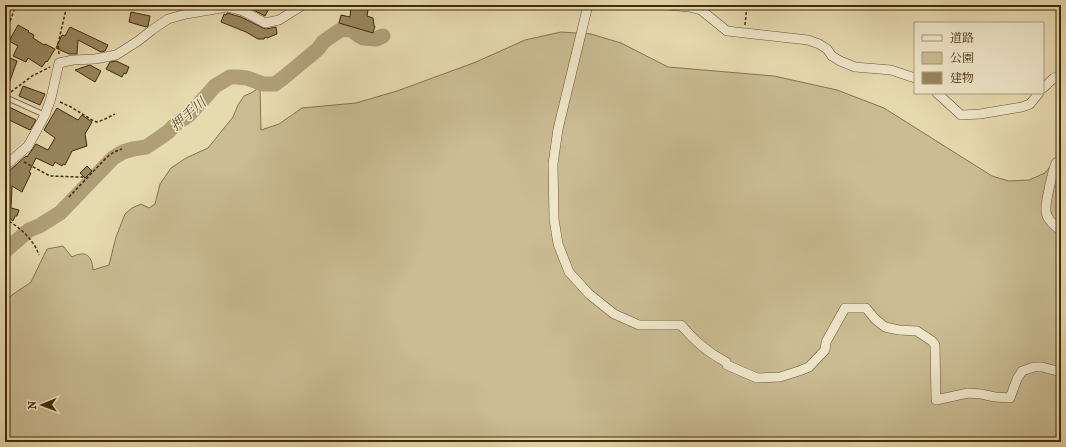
<svg xmlns="http://www.w3.org/2000/svg" width="1066" height="447" viewBox="0 0 1066 447" font-family="'IM FELL French Canon','Noto Serif JP',serif">
	<style>
		.green { fill: #cabc93; stroke: #86734e }
		.lines { fill: none; stroke-linecap: round; stroke-linejoin: round }
		.river { stroke: #af9e77; stroke-width: 15 }
		.building { fill: #98865f; stroke: #432a09 }
		.service-casing { stroke: #6c5632; stroke-width: 6 }
		.minor-casing { stroke: #6c5632; stroke-width: 10 }
		.path { stroke: #432a09; stroke-width: 1.5; stroke-dasharray: 3 2; stroke-linecap: butt }
		.service { stroke: #efe7cb; stroke-width: 4.5 }
		.minor { stroke: #efe7cb; stroke-width: 9 }
		.labels { text-anchor: middle; stroke-width: 3; stroke-linejoin: round; paint-order: stroke }
		.water-label { font-size: 14px; font-style: italic; fill: #5e4724; stroke: #efe7cb }
	</style>
	<rect width="100%" height="100%" fill="#e6daaf"/>
	<filter id="stains"><feTurbulence type="fractalNoise" baseFrequency=".005" numOctaves="4"/><feColorMatrix values="0 0 0 0 .2 0 0 0 0 .09 0 0 0 0 .02 0 0 0 .5 -.17"/></filter>
	<radialGradient id="worn" r=".72"><stop offset=".6" stop-color="#630" stop-opacity="0"/><stop offset="1" stop-color="#630" stop-opacity=".3"/></radialGradient>
	<path class="green" d="M561,32L591,34L621,43L668,67L774,76L837,90L884,108L992,176L1009,181L1029,180L1045,173L1061,153V442H5V302L12,295L31,282L47,249L63,246L72,257C85,250 92,255 93,270L109,265L116,237L125,214L132,208L141,204L149,208L155,204L160,184L171,168L186,158L208,148L233,117L238,105L244,96L251,93L260,87L261,130L279,124L302,108L356,103L397,91L476,62L525,40Z"/>
	<g class="lines">
		<polyline class="river" points="5,251 29,230 39,226 60,213 113,158 123,152 133,149 146,147 158,139 168,132 177,123 189,115 215,86 230,77 237,77 247,78 263,84 275,84 283,78 318,49 323,42 330,37 342,29 351,30 358,35 363,38 376,39 383,36"/>
	</g>
	<g class="building">
		<polygon points="244,5 271,5 265,16"/>
		<polygon points="351,5 362,6 362,8 368,10 367,16 373,18 374,26 375,26 373,33 339,23 341,15 350,17"/>
		<polygon points="131,12 150,16 148,26 146,27 129,22"/>
		<polygon points="227,13 241,17 263,28 266,29 276,27 277,34 267,38 265,37 264,39 258,39 246,32 221,22 224,14 226,15"/>
		<polygon points="18,25 29,31 28,32 34,35 33,38 44,45 45,44 55,49 47,62 46,61 42,67 28,58 26,62 13,56 18,46 9,41"/>
		<polygon points="70,27 108,45 105,51 101,52 78,40 77,54 69,54 56,48 62,35 65,36"/>
		<polygon points="5,56 17,61 6,92 5,92"/>
		<polygon points="116,61 129,67 126,74 124,73 122,77 106,69 110,62"/>
		<polygon points="90,65 101,71 95,82 75,70"/>
		<polygon points="23,86 45,94 40,105 19,96"/>
		<polygon points="7,106 36,120 30,130 5,118 5,110"/>
		<polygon points="57,108 78,120 82,115 92,122 85,134 87,146 72,151 65,165 63,164 62,166 55,162 53,166 36,158 29,172 31,173 22,192 12,186 11,208 19,210 17,216 15,216 13,221 9,218 5,218 5,172 9,171 26,156 27,157 36,144 48,150 55,138 44,130"/>
		<polygon points="87,166 92,171 85,178 80,173"/>
	</g>
	<g class="lines">
		<g class="service-casing">
			<polyline id="service" points="5,97 45,115"/>
		</g>
		<g class="minor-casing">
			<g id="minor">
				<path d="M588,5L558,129L553,164L554,219L558,244L569,272L589,294L614,314L639,325H681C695,341 707,352 726,362L727,365L757,378L780,377L799,371L809,367L825,350L826,342L845,308H866L875,319L885,327L899,330L917,331L932,341L935,345L936,400L968,393L981,394L995,397L1010,398L1017,379L1022,371L1034,367H1042L1061,372"/>
				<polyline points="667,5 689,7 701,10 727,31 808,40 819,44 827,49 832,56 840,61 855,67 891,70 915,78"/>
				<polyline points="1043,88 1054,78 1061,75"/>
				<polyline points="937,93 961,115 980,114 1022,107 1030,104 1039,93"/>
				<path d="M1061,159C1060,159 1057,163 1056,163C1053,170 1045,203 1046,211C1046,219 1055,226 1061,231"/>
				<polyline points="5,166 28,146 45,115 51,98 59,63 73,60 95,59 116,55 138,41 152,30 168,19 186,14 227,7 243,11 265,23 279,20 303,5"/>
			</g>
		</g>
		<g class="path">
			<polyline points="5,21 9,22"/>
			<polyline points="745,25 747,5"/>
			<polyline points="5,35 16,5"/>
			<polyline points="59,54 58,44 67,5"/>
			<polyline points="11,92 32,76 50,67"/>
			<polyline points="60,102 71,107 92,120 97,122 103,120 115,114"/>
			<polyline points="24,162 50,176 78,177 83,177 85,179"/>
			<polyline points="69,197 106,158 114,152 122,149"/>
			<path d="M5,219C19,226 34,240 39,255"/>
		</g>
		<use href="#service" class="service"/>
		<use href="#minor" class="minor"/>
	</g>
	<g class="labels">
		<g class="water-label">
			<text transform="translate(188 114) rotate(-41)" y="5">押手川</text>
		</g>
	</g>
	<rect width="1066" height="447" fill="none" stroke="#e6daaf" stroke-width="20"/>
	<rect x="6" y="6" width="1054" height="435" fill="none" stroke="#432a09" stroke-width="2"/>
	<rect x="10" y="10" width="1046" height="427" fill="none" stroke="#432a09"/>
	<rect x="914" y="22" width="130" height="72" fill="#efe7cb" stroke="#aa9b7d"/>
	<rect x="922" y="35" width="20" height="6" fill="#efe7cb" stroke="#aa9b7d"/>
	<text x="950" y="42" font-size="12" fill="#432a09">道路</text>
	<rect x="922" y="52" width="20" height="12" fill="#cabc93" stroke="#aa9b7d"/>
	<text x="950" y="62" font-size="12" fill="#432a09">公園</text>
	<rect x="922" y="72" width="20" height="12" fill="#98865f" stroke="#aa9b7d"/>
	<text x="950" y="82" font-size="12" fill="#432a09">建物</text>
	<g transform="translate(42 405) rotate(269)" stroke="#efe7cb" stroke-width="3" paint-order="stroke">
	<path d="M0-3L7 15L0 10L-7 15Z" fill="#432a09"/>
	<text y="-6" font-size="11" font-weight="bold" text-anchor="middle" fill="#432a09">N</text>
	</g>
	<rect width="100%" height="100%" filter="url(#stains)"/>
	<rect width="100%" height="100%" fill="url(#worn)"/>
</svg>
